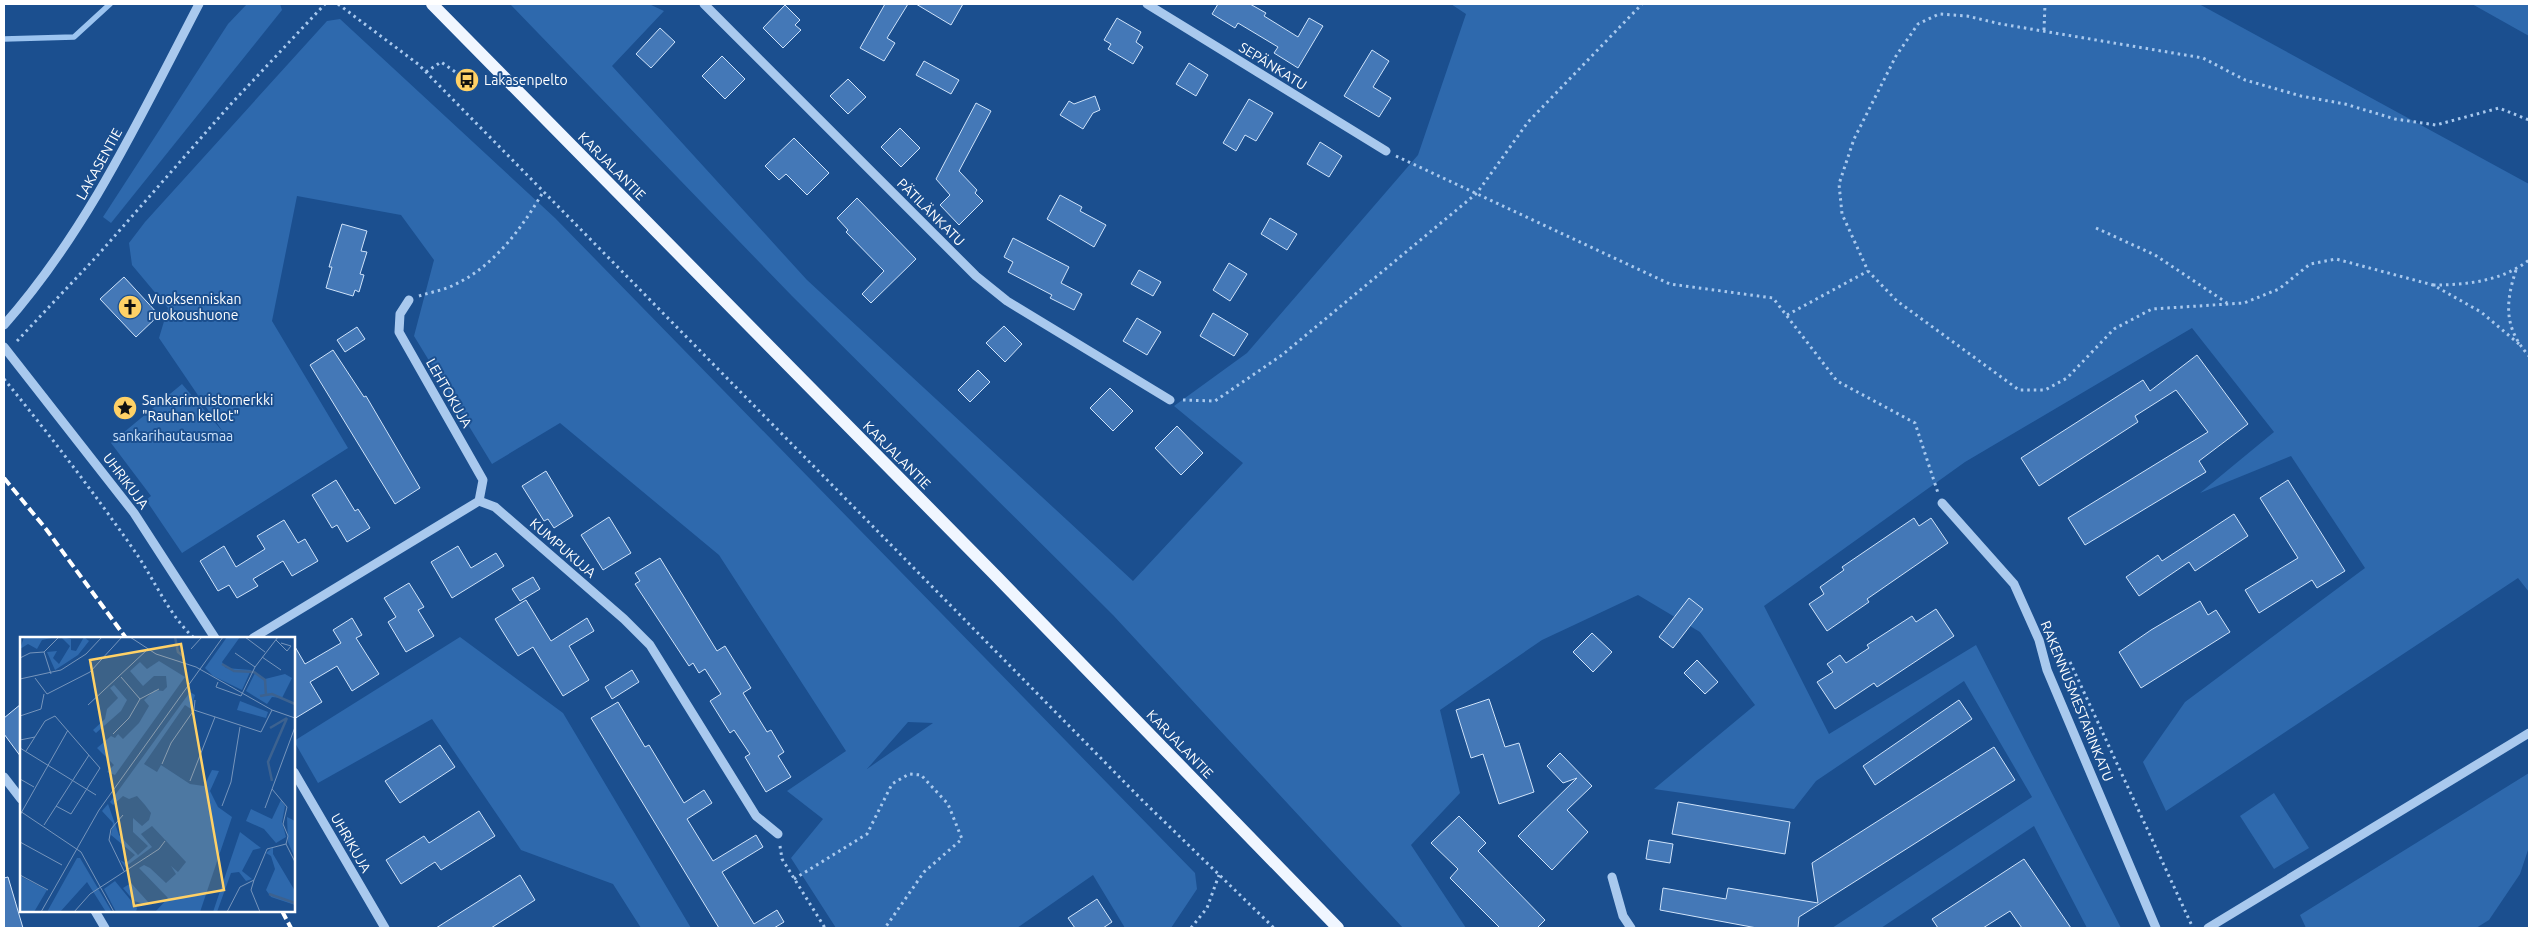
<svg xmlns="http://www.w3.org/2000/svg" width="2533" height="932" viewBox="0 0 2533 932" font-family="Ubuntu,sans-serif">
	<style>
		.green { fill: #2e69ad; fill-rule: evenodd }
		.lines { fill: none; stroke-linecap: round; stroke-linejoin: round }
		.stream { stroke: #9cc4f0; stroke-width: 5.5 }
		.building { fill: #4478b7; stroke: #cfe3fa }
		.path { stroke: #a9c9ee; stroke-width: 3; stroke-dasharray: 2.5 4; stroke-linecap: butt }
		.minor { stroke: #a9c9ee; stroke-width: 9 }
		.major { stroke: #f0f6ff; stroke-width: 12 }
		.rail { stroke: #fff; stroke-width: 4; stroke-dasharray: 9 4; stroke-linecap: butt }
		.labels { text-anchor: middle; stroke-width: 4; stroke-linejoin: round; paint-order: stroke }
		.street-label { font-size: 14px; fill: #fff; stroke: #1b4f8f }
		.poi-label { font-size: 14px; fill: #fff; stroke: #1b4f8f; text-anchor: start }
		.park-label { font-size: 14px; fill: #cfe3fa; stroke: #1b4f8f }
		.inset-river { fill: none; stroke: #3c6290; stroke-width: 2.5 }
		.inset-road { fill: none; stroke: #7695bc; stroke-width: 1 }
		.view { fill: #ffd166; fill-opacity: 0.15; stroke: #ffd166; stroke-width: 2.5 }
		.inset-edge { fill: none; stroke: #fff; stroke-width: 2.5 }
	</style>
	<rect width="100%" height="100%" fill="#1b4f8f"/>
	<g class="green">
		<polygon points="247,4 280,4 282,10 111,223 103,217 228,24"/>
		<polygon points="510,4 649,4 664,11 612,66 807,280 1133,581 1243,463 1174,406 1247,353 1418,155 1466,14 1451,4 2199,4 2529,184 2529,592 2518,578 2166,811 2143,762 2185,702 2365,568 2291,456 2200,493 2274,432 2192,328 1965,462 1764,606 1829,734 1976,645 2121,928 2087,928 2034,826 1881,928 1832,928 2032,797 1964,681 1816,781 1794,809 1654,789 1755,705 1700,632 1638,595 1542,640 1440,710 1460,793 1411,845 1466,928 1403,928 1113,615 792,296"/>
		<polygon points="2472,4 2529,4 2529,36"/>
		<path d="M340,19L555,218L1195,873L1197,889L1171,928H1125L1093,875L1017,928H836L791,858L823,819L787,791L846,751L719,555L560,423L492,464L414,336L434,260L401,215L297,196L272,321L348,448L182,553L146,500L151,496L111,443L182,384L223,432L159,338L168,308L132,265L129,243L145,222L327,21ZM908,722L933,723L867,769Z"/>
		<polygon points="460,637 563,713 691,928 641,928 613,884 521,850 432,719 318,783 294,741"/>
		<polygon points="2529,773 2529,847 2520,874 2489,920 2476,928 2306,928 2300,915"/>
		<polygon points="2274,793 2309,848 2274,869 2240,816"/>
	</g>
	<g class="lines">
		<polyline class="stream" points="4,39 74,37 110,4"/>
	</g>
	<g class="building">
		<polygon points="885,4 908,4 887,38 895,43 884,61 860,48"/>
		<polygon points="916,4 963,4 951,25"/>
		<polygon points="1218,4 1250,4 1266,13 1264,16 1298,37 1309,18 1323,26 1298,68 1274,53 1278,47 1238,23 1235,28 1212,14"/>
		<polygon points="785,5 800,20 795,25 801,30 783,48 763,28"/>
		<polygon points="1117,18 1141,32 1136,42 1143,47 1133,64 1108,49 1111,44 1104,40"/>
		<polygon points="660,28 675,42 651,68 636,54"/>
		<polygon points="1372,50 1389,61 1373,87 1391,98 1379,117 1344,96"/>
		<polygon points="722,56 745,79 725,99 702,76"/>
		<polygon points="924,61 959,80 951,94 916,75"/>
		<polygon points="1189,63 1208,75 1196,96 1176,84"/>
		<polygon points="848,79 866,97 848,114 830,96"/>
		<polygon points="1095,96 1100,110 1093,113 1083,129 1060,115 1069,101 1074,104"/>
		<polygon points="1249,99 1273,113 1256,141 1245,135 1236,151 1223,143"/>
		<polygon points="976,103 991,111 959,171 977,190 975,193 983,201 959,225 940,205 950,195 936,179"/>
		<polygon points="900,128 920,148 901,167 881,147"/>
		<polygon points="794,138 829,173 807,195 786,174 779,180 765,166"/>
		<polygon points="1320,142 1342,156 1329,177 1307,164"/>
		<polygon points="1060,195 1082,207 1080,211 1106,225 1094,247 1047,219"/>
		<polygon points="857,198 916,259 871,303 862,294 884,271 846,232 848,230 837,218"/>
		<polygon points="1270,218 1297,234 1287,250 1261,234"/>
		<polygon points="342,224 367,231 361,251 367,252 360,274 364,275 359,292 355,290 353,296 326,288 332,267 329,267"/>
		<polygon points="1013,238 1069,267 1061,283 1082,294 1074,310 1050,298 1052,295 1008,272 1013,262 1004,257"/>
		<polygon points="1229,263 1247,274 1230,301 1213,290"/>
		<polygon points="1139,270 1161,282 1153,296 1131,284"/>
		<polygon points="124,277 159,315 136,337 100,299"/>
		<polygon points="1213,313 1248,334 1234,356 1200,336"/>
		<polygon points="1137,318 1161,332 1147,355 1123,341"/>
		<polygon points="1004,326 1022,344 1005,362 986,343"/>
		<polygon points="357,327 365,339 345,352 337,340"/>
		<polygon points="333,350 364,397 366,396 420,488 395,504 310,365"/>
		<polygon points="2197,355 2248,424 2199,461 2206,472 2085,545 2068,518 2208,432 2176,390 2135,416 2138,422 2039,486 2021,458 2143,380 2150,391"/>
		<polygon points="978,370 990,382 970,402 958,390"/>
		<polygon points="1110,388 1133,411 1113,431 1090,408"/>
		<polygon points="1177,426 1203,453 1181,475 1155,448"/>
		<polygon points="546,471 573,516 554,528 548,519 544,521 522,486"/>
		<polygon points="336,480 355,511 358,509 370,528 347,542 337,525 332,528 312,495"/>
		<polygon points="2288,480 2345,571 2317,588 2312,580 2259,613 2245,590 2298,558 2260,498"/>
		<polygon points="2234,514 2248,536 2195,571 2189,562 2139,596 2126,577 2158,555 2162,561"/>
		<polygon points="609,517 631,553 603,570 581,535"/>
		<polygon points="1914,518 1919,526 1931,518 1948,543 1867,599 1869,602 1827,631 1809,604 1824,594 1820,587 1844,570 1842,567"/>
		<polygon points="284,520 298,543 305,539 318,561 292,576 283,561 253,579 258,586 237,598 229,585 218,591 200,561 224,546 236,567 265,549 257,536"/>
		<polygon points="458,546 471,568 496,553 504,566 452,598 431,562"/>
		<polygon points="660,558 717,651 725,646 751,688 743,693 767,732 771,730 784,752 778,756 791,777 766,792 745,757 750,754 734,730 730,733 710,701 721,694 705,669 699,673 693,663 689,666 635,584 640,581 635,573"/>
		<polygon points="533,577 540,589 520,601 512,589"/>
		<polygon points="409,583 424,607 418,610 434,636 406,652 388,622 396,617 384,598"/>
		<polygon points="1689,598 1703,609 1673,648 1659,637"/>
		<polygon points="526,600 551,641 587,618 594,631 569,646 589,680 563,696 533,647 518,656 495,619"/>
		<polygon points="2200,601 2208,615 2216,610 2230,632 2141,688 2119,652 2151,630"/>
		<polygon points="1936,609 1954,636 1877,687 1874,683 1835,709 1817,682 1833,672 1827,664 1840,655 1846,663 1869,648 1867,645 1912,616 1916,622"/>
		<polygon points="352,618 362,635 356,638 379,674 352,691 337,666 310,682 322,702 294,719 294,645 305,664 341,643 333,630"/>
		<polygon points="1592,633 1612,652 1593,672 1573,652"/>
		<polygon points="1697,660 1718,682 1705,694 1684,673"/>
		<polygon points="632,670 639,682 612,699 605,687"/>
		<polygon points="1489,699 1505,747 1519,743 1534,792 1499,804 1483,754 1471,758 1456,710"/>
		<polygon points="1959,700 1972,719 1875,785 1863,766"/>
		<polygon points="618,702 645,747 649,745 684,803 704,790 712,803 687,819 713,861 756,835 763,847 722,872 754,924 777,910 784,922 774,928 719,928 591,718"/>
		<polygon points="21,704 21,757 4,734 4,718"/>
		<polygon points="440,745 455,767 400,803 385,781"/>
		<polygon points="1994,747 2015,780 1799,917 1798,928 1757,928 1660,910 1663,888 1726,899 1728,888 1818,903 1812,863"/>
		<polygon points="1560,753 1592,786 1567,810 1588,832 1552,870 1518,836 1577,778 1563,783 1547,766"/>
		<polygon points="1678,802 1790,822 1785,854 1672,834"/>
		<polygon points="479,811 495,836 441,870 435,862 401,884 386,860 424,836 429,843"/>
		<polygon points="1459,816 1486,843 1478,851 1545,920 1537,928 1500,928 1450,878 1458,869 1431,843"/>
		<polygon points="1649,840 1673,844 1670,863 1646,859"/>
		<polygon points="2024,859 2071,928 2022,928 2010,911 1983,928 1938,928 1932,919"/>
		<polygon points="520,875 535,900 491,928 436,928"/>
		<polygon points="8,877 23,928 4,928 4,878"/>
		<polygon points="1097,899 1112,922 1103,928 1075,928 1068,918"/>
	</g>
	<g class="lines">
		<g class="path">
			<polyline points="338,4 418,64 1142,800 1274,928"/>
			<polyline points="2044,30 2045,4"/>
			<polyline points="426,72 441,62 467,80"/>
			<polyline points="1396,156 1670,284 1773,298 1837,381 1915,423 1938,493"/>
			<polyline points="2096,228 2155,255 2227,303"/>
			<path d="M2516,270C2505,304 2504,328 2529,356"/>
			<path d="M2433,285C2467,285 2502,281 2529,260"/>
			<path d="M419,296C431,292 445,290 456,284C495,265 522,228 543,192"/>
			<polyline points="1787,315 1868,271"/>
			<polyline points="17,341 97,256 230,105 325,4"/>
			<polyline points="2519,344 2481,312 2433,285 2336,259 2310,264 2279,289 2244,303 2152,309 2114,329 2067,378 2045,390 2019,390 1897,301 1868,271 1842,214 1839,184 1854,139 1896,56 1918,24 1939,14 1967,16 2001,24 2203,58 2245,80 2301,96 2345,104 2395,119 2436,125 2499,108 2529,120"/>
			<path d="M4,379C49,434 95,494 136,553C155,581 169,615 194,638"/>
			<polyline points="1183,400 1215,401 1282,355 1477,193 1528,122 1642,4"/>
			<polyline points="2070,662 2193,928"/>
			<polyline points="780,846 782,859 825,928"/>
			<polyline points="794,879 867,834 892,784 909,774 921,775 948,804 962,839 924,872 885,928"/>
			<polyline points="1191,928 1207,908 1219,875"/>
		</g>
		<g class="minor">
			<polyline points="704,4 976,276 1007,301 1170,400"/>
			<polyline points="1147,4 1386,151"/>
			<polyline points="409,300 400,314 399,332 483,480 479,501"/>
			<path d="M4,325C88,230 141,115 199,4"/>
			<polyline points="4,347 134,513 215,638"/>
			<polyline points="1942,503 2014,584 2039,640 2047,670 2156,928"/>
			<polyline points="253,638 479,501 495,507 624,619 650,645 756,816 778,834"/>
			<polyline points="294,772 385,928"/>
			<polyline points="4,777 21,799"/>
			<polyline points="1612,877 1623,916 1631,928"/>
			<polyline points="95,911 105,928"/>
			<polyline points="2208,928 2529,733"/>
		</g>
		<polyline class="major" points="432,4 997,577 1338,928"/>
		<g class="rail">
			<polyline points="4,478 46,529 126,638"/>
			<polyline points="282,911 291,928"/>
		</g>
	</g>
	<defs>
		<g id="bus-disc" transform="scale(1.25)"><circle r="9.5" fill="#ffd166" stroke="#1b4f8f"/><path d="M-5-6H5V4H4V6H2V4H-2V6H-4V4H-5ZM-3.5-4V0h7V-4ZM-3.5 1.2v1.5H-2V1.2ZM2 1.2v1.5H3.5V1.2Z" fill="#111"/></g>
		<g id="church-disc" transform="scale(1.25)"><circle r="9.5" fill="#ffd166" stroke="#1b4f8f"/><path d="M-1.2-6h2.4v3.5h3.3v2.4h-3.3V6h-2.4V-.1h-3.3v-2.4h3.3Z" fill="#111"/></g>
		<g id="sight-disc" transform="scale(1.25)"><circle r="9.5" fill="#ffd166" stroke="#1b4f8f"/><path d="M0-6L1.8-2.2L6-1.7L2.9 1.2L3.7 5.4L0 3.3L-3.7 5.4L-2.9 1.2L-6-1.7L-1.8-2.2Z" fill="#111"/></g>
	</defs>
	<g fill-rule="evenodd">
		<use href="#bus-disc" x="467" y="80"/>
		<use href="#church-disc" x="130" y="307"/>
		<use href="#sight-disc" x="125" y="408"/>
	</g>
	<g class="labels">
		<g class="street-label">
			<text transform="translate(1273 66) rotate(32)" y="5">SEPÄNKATU</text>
			<text transform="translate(99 164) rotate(-61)" y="5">LAKASENTIE</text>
			<text transform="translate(612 166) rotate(45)" y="5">KARJALANTIE</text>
			<text transform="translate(931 212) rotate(45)" y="5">PÄTILÄNKATU</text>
			<text transform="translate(449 393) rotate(60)" y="5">LEHTOKUJA</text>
			<text transform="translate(897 455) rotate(45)" y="5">KARJALANTIE</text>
			<text transform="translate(126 481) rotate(53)" y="5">UHRIKUJA</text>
			<text transform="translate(563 548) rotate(41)" y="5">KUMPUKUJA</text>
			<text transform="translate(2077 701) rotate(68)" y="5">RAKENNUSMESTARINKATU</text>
			<text transform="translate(1180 744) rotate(46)" y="5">KARJALANTIE</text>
			<text transform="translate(351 843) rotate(60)" y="5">UHRIKUJA</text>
		</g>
		<g class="poi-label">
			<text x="484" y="85">Lakasenpelto</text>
			<text x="148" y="304">Vuoksenniskan<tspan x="148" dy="16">ruokoushuone</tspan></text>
			<text x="142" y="405">Sankarimuistomerkki<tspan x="142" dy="16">"Rauhan kellot"</tspan></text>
		</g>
		<g class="park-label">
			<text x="173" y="441">sankarihautausmaa</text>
		</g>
	</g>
	<g transform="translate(20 637)">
		<rect width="275" height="275" fill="#1b4f8f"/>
		<path d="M4,0H36L22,3L17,12L8,7L0,12ZM41,0L51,2V13L56,14L64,0L69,4L58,18L35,33L27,15L37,14L33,21L39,27L50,9ZM207,0H220L202,25L206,31L231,33L222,53L193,39L185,31ZM139,24L165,40L95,138L87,135L94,128L77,111L91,99L95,101L98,97L103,102L119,86L129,69L124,63L135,53L143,54L147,50L146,39H134L123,49L110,34L120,25L127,32ZM235,36L245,42L265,37L272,41L262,61L252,60L247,67L226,54ZM94,48L107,63L101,74L76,96L73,93L85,82L87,72L98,61L90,51ZM170,55L175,58L171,72L165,68L124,127L137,135L141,128L170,147L184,149L192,133L199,134L190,154L198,170L212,180L180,275H135L148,261L119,231L124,228L130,231L146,246L156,237L151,229L158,235L166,225L132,189L121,197L132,210L105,230L100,223L106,226L115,218L91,198L93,186L82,174L88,167L99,198L118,218L128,209L113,195V181L122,189L129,183L131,176L125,168L117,159L109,162L103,159L93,168L90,165ZM220,64L248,75L246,81L217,73ZM261,163L265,169L262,185L266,200L256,206L244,192L226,184L231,172L252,182ZM267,180L275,184V221L268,205ZM220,195L241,211L233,213L222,234L232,242L226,244L219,235L211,236L197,275H193ZM253,210V217L275,254V268L251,260L246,253L255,232L251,219L246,216ZM57,221H60L92,275H86L67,245L40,275H27ZM0,239L27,253L14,275H0ZM95,244L117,271L116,275H96L84,252ZM111,246L129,266L127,268L114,264L103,251Z" fill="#2e69ad"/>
		<path class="inset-river" d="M155,0L158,15L164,20M202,27L214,34L234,35L245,43L246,58M240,59L252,57L275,67M250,91L267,81M252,144L248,125L267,81M249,257L275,266"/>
		<path class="inset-road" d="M110,0L136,17L176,30L252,73L275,81M225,0L245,15M256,3L267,14L271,9L261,6M171,12L182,0M24,15L31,37M24,15L39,0M215,16L235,30M242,20L261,33M0,21L10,16L24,15M15,41L27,57L70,35L102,0M0,42L41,33L66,17L82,0M198,45L196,50L221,59L235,30L258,0M120,62L139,52M68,68L128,12M174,73L241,95L252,73M0,79L21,72L24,57M93,97L109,81L120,62L101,40M0,103L15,100M0,111L76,158M6,114L25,84L35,79L80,131L51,177L36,169M142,127L151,106L174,73L175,63M0,142L14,150M170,144L195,80M252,152L267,170L263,187L268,199L266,207M202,169L211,145L220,90M245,171L275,90M0,174L61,215L94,275M0,178L48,93M103,178L91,192L89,203L104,234M24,188L69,118M0,205L42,228M266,207L275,225M0,238L28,253M234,243L231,253L240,275M21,275L79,173L203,0M54,275L70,257L139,212L145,204M207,275L220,250L234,243L247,212L266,207"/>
		<path class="view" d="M161,7L204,253L114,269L70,23Z"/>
		<rect width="275" height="275" class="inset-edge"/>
	</g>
	<rect width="2533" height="932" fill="none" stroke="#ffffff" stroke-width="10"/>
</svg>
